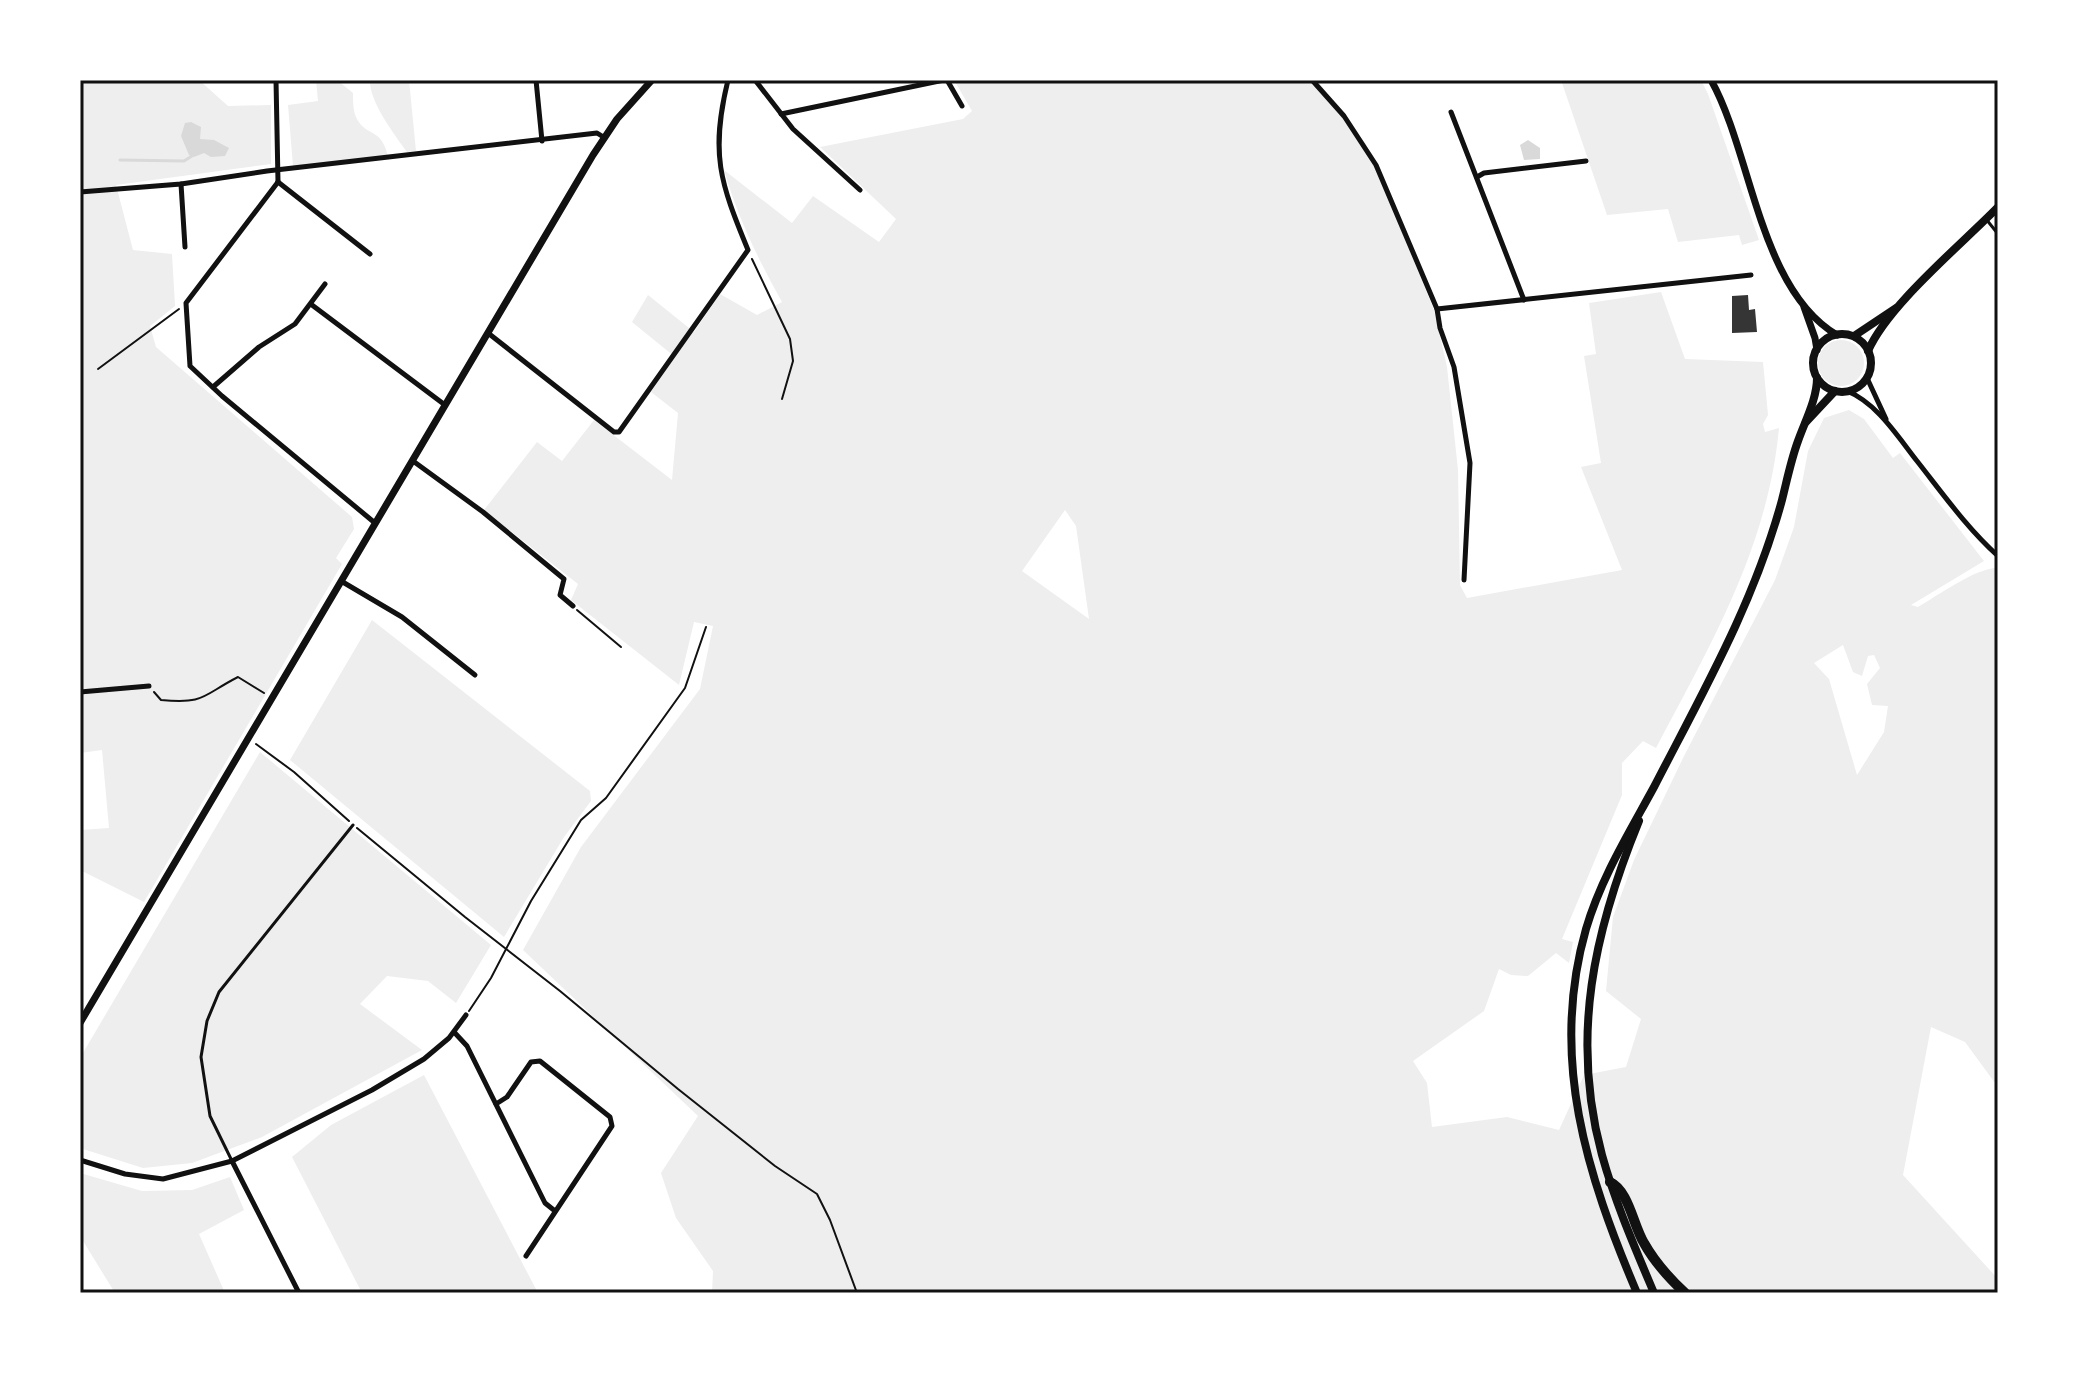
<svg xmlns="http://www.w3.org/2000/svg" width="2078" height="1373" viewBox="0 0 2078 1373" font-family="Lato,sans-serif">
	<style>
		.green { fill: #eee; fill-rule: evenodd }
		.water { fill: #d9d9d9 }
		.lines { fill: none; stroke-linecap: round; stroke-linejoin: round }
		.stream { stroke: #d9d9d9; stroke-width: 3 }
		.building { fill: #353535 }
		.path { stroke: #111; stroke-width: 2 }
		.service { stroke: #111; stroke-width: 3 }
		.minor { stroke: #111; stroke-width: 5 }
		.tertiary { stroke: #111; stroke-width: 7 }
		.secondary { stroke: #111; stroke-width: 8 }
		.motorway { stroke: #111; stroke-width: 10 }
		.neatline { fill: none; stroke: #111; stroke-width: 3 }
	</style>
	<rect width="100%" height="100%" fill="#fff"/>
	<g class="green">
		<polygon points="80,80 199,80 228,106 271,105 271,164 116,185 133,250 172,254 175,306 150,326 156,347 352,517 354,529 336,558 342,564 144,902 80,870 80,830 109,828 102,750 80,753"/>
		<path d="M316,80H337L353,93C353,102 353,112 357,119C366,137 382,127 388,157L293,166L288,105L318,101Z"/>
		<path d="M370,80H409L416,151L407,152C394,134 369,101 370,80Z"/>
		<path d="M954,80H1312L1366,144L1434,310L1447,367L1458,470L1460,585L1467,598L1622,570L1581,467L1601,463L1584,356L1596,354L1589,303L1661,292L1685,359L1763,362L1768,415L1763,424L1765,432L1779,428C1768,547 1711,644 1656,748L1643,741L1622,763V795L1562,939L1573,942L1569,963L1556,953L1528,976L1511,975L1499,969L1484,1011L1413,1061L1427,1083L1432,1127L1507,1117L1559,1130L1584,1075L1626,1067L1641,1019L1606,991L1613,917L1634,860L1684,756L1775,580L1794,527L1808,451L1824,418L1849,410L1864,419L1893,458L1900,453L1984,561L1911,605L1918,607C1937,596 1977,567 1998,568V1087L1965,1042L1931,1027L1903,1175L1998,1279V1293H712L713,1271L676,1218L661,1173L698,1116L523,950L581,847L700,689L713,626L694,622L679,685L571,600L578,584L484,510L537,442L562,461L594,420L672,480L678,413L651,392L675,357L632,322L648,295L694,332L720,294L757,315L782,302C758,259 738,218 724,170L792,223L813,196L879,242L896,219L820,147L963,119L972,111ZM1065,510L1076,526L1089,619L1022,571ZM1843,645L1853,672L1862,676L1868,656L1874,655L1880,668L1867,684L1872,705L1888,706L1884,732L1857,775L1829,679L1814,663Z"/>
		<polygon points="1561,80 1701,80 1708,94 1759,240 1742,245 1739,235 1678,242 1668,209 1607,215"/>
		<circle cx="1841" cy="363" r="23"/>
		<polygon points="372,620 590,791 591,801 564,837 504,937 290,760"/>
		<polygon points="260,752 491,945 456,1003 428,981 387,976 360,1004 422,1050 262,1137 192,1163 143,1168 83,1149 80,1147 80,1058"/>
		<polygon points="424,1075 538,1293 362,1293 292,1157 331,1125"/>
		<polygon points="80,1173 142,1191 192,1190 230,1177 244,1210 199,1234 225,1293 115,1293 80,1236"/>
	</g>
	<g class="water">
		<polygon points="191,122 201,127 200,139 214,140 229,148 225,156 211,157 204,153 194,157 189,155 181,136 185,123"/>
		<polygon points="1528,140 1540,148 1540,159 1524,160 1520,145"/>
	</g>
	<g class="lines">
		<polyline class="stream" points="120,160 184,161 192,156"/>
	</g>
	<polygon class="building" points="1748,295 1749,310 1755,309 1757,332 1732,333 1732,296"/>
	<g class="lines">
		<g class="path">
			<polyline points="752,259 790,339 793,361 782,399"/>
			<polyline points="98,369 179,309"/>
			<polyline points="577,610 621,647"/>
			<path d="M154,692L161,700C206,704 201,696 238,677L264,693"/>
			<polyline points="256,744 294,772 349,821"/>
			<polyline points="357,828 465,917 560,991 678,1089 775,1166 817,1194 830,1220 857,1293"/>
			<polyline points="469,1011 491,978 531,901 581,820 606,798 685,688 706,627"/>
		</g>
		<g class="service">
			<polyline points="1986,219 1998,234"/>
			<polyline points="232,1161 210,1116 201,1057 207,1021 219,992 353,825"/>
		</g>
		<g class="minor">
			<polyline points="276,80 278,182"/>
			<polyline points="536,80 542,141"/>
			<polyline points="755,80 793,129 860,190"/>
			<polyline points="947,80 962,106"/>
			<polyline points="1312,80 1344,116 1376,165 1437,309 1440,328 1454,367 1470,463 1464,580"/>
			<polyline points="1451,112 1524,300"/>
			<polyline points="781,114 944,80"/>
			<polyline points="1477,177 1484,173 1586,161"/>
			<polyline points="278,182 186,303 190,366 222,396 375,523"/>
			<polyline points="278,182 370,254"/>
			<polyline points="181,184 185,247"/>
			<polyline points="80,192 181,184 267,171 597,133 605,138"/>
			<polyline points="312,305 445,405"/>
			<polyline points="1437,309 1751,275"/>
			<path d="M488,333L614,432H619L748,250C720,182 710,154 728,80"/>
			<polyline points="1867,378 1886,419"/>
			<polyline points="213,387 259,347 295,324 325,284"/>
			<path d="M1847,391C1877,403 1898,437 1917,461C1943,494 1967,528 1998,556"/>
			<polyline points="413,461 483,512 564,579 560,595 573,606"/>
			<polyline points="341,581 402,617 475,675"/>
			<polyline points="80,692 149,686"/>
			<polyline points="454,1032 467,1046 545,1203 555,1211"/>
			<polyline points="496,1104 507,1097 531,1062 540,1061 610,1117 612,1126 526,1256"/>
			<polyline points="80,1160 125,1174 163,1179 232,1161 372,1090 424,1059 449,1038 466,1015"/>
			<polyline points="232,1161 299,1293"/>
		</g>
		<g class="tertiary">
			<path d="M1711,80C1752,153 1759,289 1837,335"/>
			<polyline points="1804,307 1815,338 1817,350"/>
			<polyline points="80,1023 593,155 617,119 652,80"/>
		</g>
		<g class="secondary">
			<circle cx="1842" cy="363" r="29"/>
			<polyline points="1854,336 1896,308"/>
			<path d="M1868,351C1888,305 1961,245 1998,207"/>
			<polyline points="1806,422 1835,391"/>
			<path d="M1639,821C1594,931 1570,1037 1602,1155C1615,1202 1635,1248 1654,1293"/>
			<path d="M1637,1293C1587,1175 1549,1058 1586,929C1601,878 1629,833 1654,787C1703,692 1754,603 1782,500C1787,480 1791,460 1798,441C1805,421 1817,399 1817,378"/>
		</g>
		<path class="motorway" d="M1610,1182C1629,1191 1633,1225 1644,1243C1654,1261 1670,1279 1685,1293"/>
	</g>
	<rect width="2078" height="1373" fill="none" stroke="#ffffff" stroke-width="164"/>
	<rect x="82" y="82" width="1914" height="1209" class="neatline"/>
</svg>
